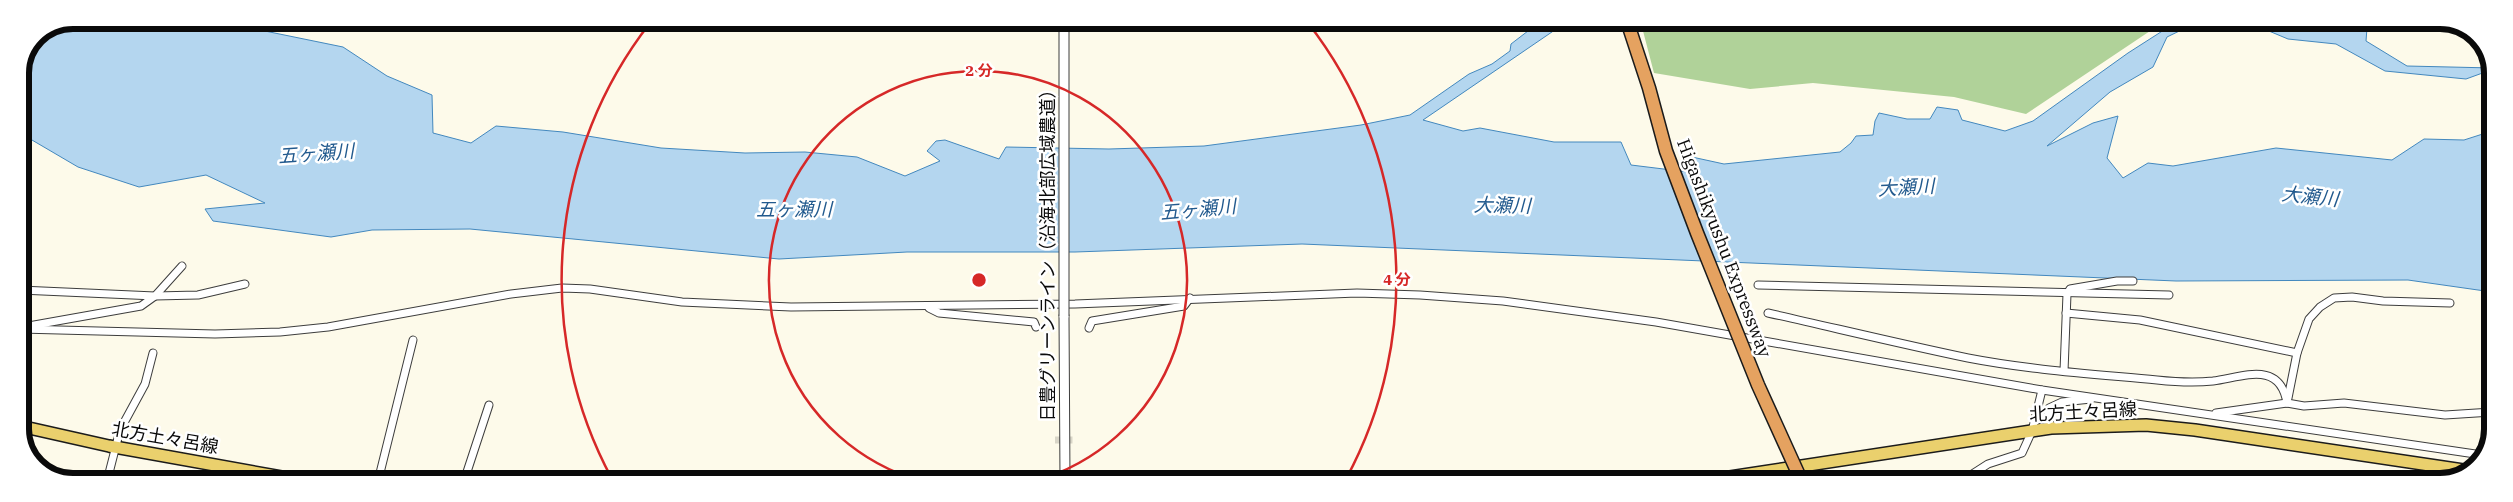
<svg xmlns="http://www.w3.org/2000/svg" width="2513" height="502" viewBox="0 0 2513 502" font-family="'IBM Plex Serif','Noto Sans JP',serif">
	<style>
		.forest { fill: #b0d299 }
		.water { fill: #b4d6ef; stroke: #4388be }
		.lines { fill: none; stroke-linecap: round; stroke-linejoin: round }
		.minor-tunnel { stroke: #d9d6c8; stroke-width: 7; stroke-dasharray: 7 3.5; stroke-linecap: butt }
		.minor-casing { stroke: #3d3d3d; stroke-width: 9 }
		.tertiary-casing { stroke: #3d3d3d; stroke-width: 11 }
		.primary-casing { stroke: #1b1b1b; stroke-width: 14 }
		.minor { stroke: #fff; stroke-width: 7 }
		.tertiary { stroke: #fff; stroke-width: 9 }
		.primary { stroke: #ead06d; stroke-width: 11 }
		.tertiary-bridge-casing { stroke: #3d3d3d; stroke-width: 11; stroke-linecap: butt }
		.motorway-bridge-casing { stroke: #1b1b1b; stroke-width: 15; stroke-linecap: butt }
		.tertiary-bridge { stroke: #fff; stroke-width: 9 }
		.motorway-bridge { stroke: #e5a260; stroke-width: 12 }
		.ring { fill: none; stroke: #d62828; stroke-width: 2.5 }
		.labels { text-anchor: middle; stroke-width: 5; stroke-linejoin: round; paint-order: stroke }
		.street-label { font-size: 18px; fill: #0a0a0a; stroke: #fff }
		.water-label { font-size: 19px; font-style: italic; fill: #225a8e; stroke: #fff }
		.rim { fill: none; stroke: #0a0a0a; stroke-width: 6 }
		.centre { fill: #d62828; stroke: #fff; stroke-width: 2.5 }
		.ring-label { font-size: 15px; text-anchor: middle; font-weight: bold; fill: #d62828; stroke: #fff; stroke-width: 5; stroke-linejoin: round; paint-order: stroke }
	</style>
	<rect width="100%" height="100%" fill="#fdfaea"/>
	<g class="forest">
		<polygon points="1688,21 2165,21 2026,114 1954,97 1813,83 1750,89 1654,73 1643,31"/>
		<polygon points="2302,21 2363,21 2352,39"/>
	</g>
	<g class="water">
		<polygon points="73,20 211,20 343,47 387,76 432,95 433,133 471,143 496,126 563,132 661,148 745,153 805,152 857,157 905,176 940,161 927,151 936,141 945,140 999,159 1006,147 1109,149 1204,146 1361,125 1410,115 1469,74 1492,64 1510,51 1511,44 1541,21 1568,21 1423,120 1463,131 1480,128 1554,142 1621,142 1631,165 1688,172 1692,157 1724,164 1840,152 1851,143 1856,136 1873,135 1875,121 1879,113 1907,119 1930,119 1937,107 1958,110 1962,120 2005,131 2033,121 2128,53 2178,21 2200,21 2167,37 2153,67 2110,92 2047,146 2093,123 2118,116 2107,158 2123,178 2148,163 2173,166 2276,148 2392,160 2424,139 2464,140 2492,131 2492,292 2408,280 2176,281 1302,244 1075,252 907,252 779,259 470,229 372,230 331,237 213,221 205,209 265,203 206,175 139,187 78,167 20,133 20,73 36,35"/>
		<polygon points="2245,21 2331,21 2367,28 2366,41 2407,66 2493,68 2493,72 2488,71 2466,79 2385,71 2336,44 2288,39"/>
	</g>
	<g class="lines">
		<polyline class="minor-tunnel" points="1055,440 1075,440"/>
		<g class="minor-casing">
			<g id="minor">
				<polyline points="1758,285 2169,295"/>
				<polyline points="20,290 155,296 198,295 245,284"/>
				<polyline points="929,308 939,313 1034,322 1036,327"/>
				<path d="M1768,313C1835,328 1901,344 1968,358C2030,370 2094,374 2157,380C2176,382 2194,383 2213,381C2243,377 2280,360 2287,403"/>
				<polyline points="2066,313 2140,320 2297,353"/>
				<polyline points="23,327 141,306 155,296 182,266"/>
				<polyline points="1089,328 1092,321 1184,306 1190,298"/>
				<polyline points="20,329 215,334 280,332 328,327 511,294 562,288 590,289 682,302 791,307 1075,304 1357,293 1420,295 1503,301 1656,322 2042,390 2482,455"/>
				<polyline points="2064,371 2067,294 2070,289 2117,281 2133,281"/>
				<polyline points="2288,398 2297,353 2309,319 2320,307 2334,298 2352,297 2383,301 2450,303"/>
				<polyline points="2216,413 2287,403 2304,406 2344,403 2445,415 2492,412"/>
				<polyline points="2051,428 2048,414 2049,408 2062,402 2091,399"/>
				<polyline points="107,481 120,430 145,384 153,353"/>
				<polyline points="378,481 413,340"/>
				<polyline points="464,481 489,405"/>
				<polyline points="1960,482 1988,464 2022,453 2032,431 2042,390"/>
			</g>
		</g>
		<g class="tertiary-casing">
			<polyline id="tertiary" points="1064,316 1065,481"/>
		</g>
		<g class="primary-casing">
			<g id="primary">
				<polyline points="20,426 109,446 304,481"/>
				<polyline points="1697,482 2051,428 2146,425 2195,430 2470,471"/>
			</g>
		</g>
		<use href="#minor" class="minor"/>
		<use href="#tertiary" class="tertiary"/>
		<use href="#primary" class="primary"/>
		<g class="tertiary-bridge-casing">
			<polyline id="tertiary-bridge" points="1064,20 1064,316"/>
		</g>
		<g class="motorway-bridge-casing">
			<polyline id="motorway-bridge" points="1627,21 1649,88 1666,151 1697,233 1758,385 1802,482"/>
		</g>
		<use href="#tertiary-bridge" class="tertiary-bridge"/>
		<use href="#motorway-bridge" class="motorway-bridge"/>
	</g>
	<g class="ring">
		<path d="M921 481A209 209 0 1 1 1035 481"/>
		<path d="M612 479A418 418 0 0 1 650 23M1308 23A418 418 0 0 1 1346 479"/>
	</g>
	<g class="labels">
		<g class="street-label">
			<text transform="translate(1724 248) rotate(69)" y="6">Higashikyushu Expressway</text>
			<text transform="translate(1048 251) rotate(-90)" y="6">日豊グリーンライン（沿海北部広域農道）</text>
			<text transform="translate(2083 412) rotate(-3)" y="6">北方土々呂線</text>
			<text transform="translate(165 438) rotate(10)" y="6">北方土々呂線</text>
		</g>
		<g class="water-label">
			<text transform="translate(316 153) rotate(-4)" y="7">五ヶ瀬川</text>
			<text transform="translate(1906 187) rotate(-3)" y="7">大瀬川</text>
			<text transform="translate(2310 196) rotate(6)" y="7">大瀬川</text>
			<text transform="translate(1502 205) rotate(1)" y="7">大瀬川</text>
			<text x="794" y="216">五ヶ瀬川</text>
			<text transform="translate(1198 209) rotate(-5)" y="7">五ヶ瀬川</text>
		</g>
	</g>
	<path d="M0 0H2513V502H0ZM73 29H2440A44 44 0 0 1 2484 73V429A44 44 0 0 1 2440 473H73A44 44 0 0 1 29 429V73A44 44 0 0 1 73 29Z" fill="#fff" fill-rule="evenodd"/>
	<path class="rim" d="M73 29H2440A44 44 0 0 1 2484 73V429A44 44 0 0 1 2440 473H73A44 44 0 0 1 29 429V73A44 44 0 0 1 73 29Z"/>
	<circle cx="979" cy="280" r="8" class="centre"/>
	<g class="ring-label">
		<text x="979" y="76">2 分</text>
		<text x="1397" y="285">4 分</text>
	</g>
</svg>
